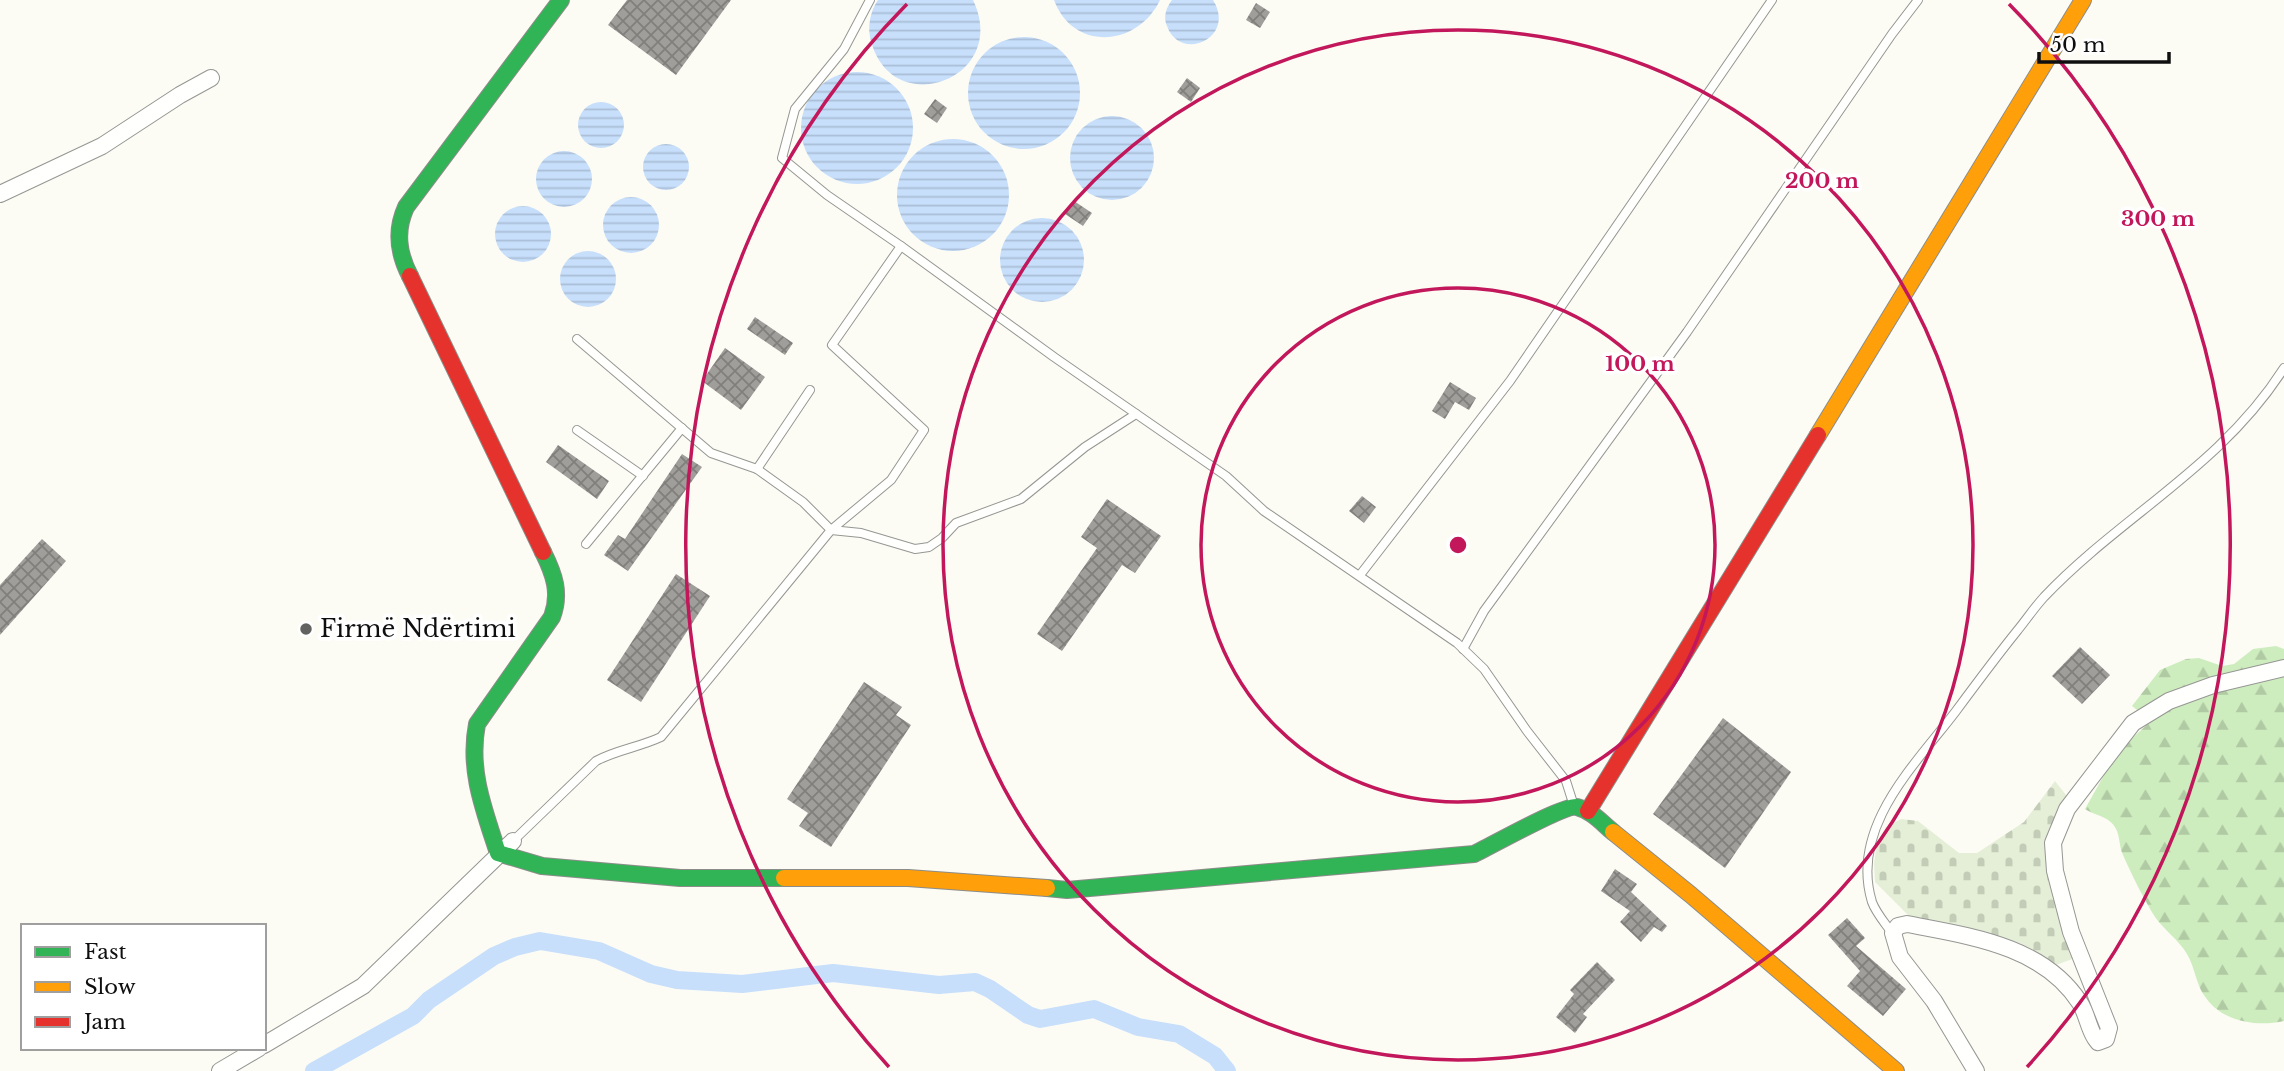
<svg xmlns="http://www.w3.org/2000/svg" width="2284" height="1071" viewBox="0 0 2284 1071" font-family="'Libre Baskerville',serif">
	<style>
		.forest { fill: url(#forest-firs) }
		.cemetery { fill: url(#cemetery-stones) }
		.water { fill: url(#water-rules) }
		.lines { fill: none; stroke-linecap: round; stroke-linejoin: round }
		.canal { stroke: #c7dffb; stroke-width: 18 }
		.building { fill: url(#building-cross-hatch) }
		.lane-casing { stroke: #969693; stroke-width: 10 }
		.street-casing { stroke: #969693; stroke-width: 18 }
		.fast-casing { stroke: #8c8c89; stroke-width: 18 }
		.slow-casing { stroke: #8c8c89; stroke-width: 18 }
		.jam-casing { stroke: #8c8c89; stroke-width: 18 }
		.lane { stroke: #fffffe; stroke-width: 8 }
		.street { stroke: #fffffe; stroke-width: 16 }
		.fast { stroke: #30b455; stroke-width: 16 }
		.slow { stroke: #ff9f0a; stroke-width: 16 }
		.jam { stroke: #e5322d; stroke-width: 16 }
		.ring { fill: none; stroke: #c2185b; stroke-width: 3.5 }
		.poi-dot { fill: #626260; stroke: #fff; stroke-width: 2.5 }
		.labels { text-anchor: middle; stroke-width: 7; stroke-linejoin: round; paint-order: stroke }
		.poi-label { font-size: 24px; fill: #0f0f0f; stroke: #fff; text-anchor: start }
		.centre { fill: #c2185b; stroke: #fff; stroke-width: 3.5 }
		.ring-label { font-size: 21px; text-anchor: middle; font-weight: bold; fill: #c2185b; stroke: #fff; stroke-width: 7; stroke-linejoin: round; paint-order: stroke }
	</style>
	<defs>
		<pattern id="forest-firs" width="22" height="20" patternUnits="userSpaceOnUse" patternTransform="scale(1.75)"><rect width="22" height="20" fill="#ceedbf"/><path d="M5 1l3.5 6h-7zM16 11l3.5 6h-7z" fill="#b0caa3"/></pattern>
		<pattern id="cemetery-stones" width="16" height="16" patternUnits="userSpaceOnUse" patternTransform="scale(1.75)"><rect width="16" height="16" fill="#e5efd7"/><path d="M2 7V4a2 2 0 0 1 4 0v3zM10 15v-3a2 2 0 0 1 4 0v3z" fill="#c3ccb7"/></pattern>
		<pattern id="water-rules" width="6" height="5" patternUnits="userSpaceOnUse" patternTransform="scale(1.75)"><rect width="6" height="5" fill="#c7dffb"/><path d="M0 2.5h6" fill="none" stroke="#aabed6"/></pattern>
		<pattern id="building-cross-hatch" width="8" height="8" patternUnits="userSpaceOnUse" patternTransform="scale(1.75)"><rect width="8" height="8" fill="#a09e9a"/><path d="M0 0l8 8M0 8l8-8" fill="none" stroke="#817f7c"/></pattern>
	</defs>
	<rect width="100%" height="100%" fill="#fcfcf5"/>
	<path class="forest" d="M2276,646L2284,649V1021C2257,1027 2223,1022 2206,998C2196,986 2195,967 2187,954C2179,940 2164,930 2155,917C2143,898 2132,875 2123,855C2119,847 2120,836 2116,829C2110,816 2095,816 2085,809L2117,752L2151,721L2132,706L2160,670L2186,659L2199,658L2222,666L2234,664L2253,649Z"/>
	<polygon class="cemetery" points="2055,781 2074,805 2048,847 2075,958 2056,965 2020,943 1981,931 1910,917 1875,882 1874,863 1877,843 1886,827 1901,819 1918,821 1959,853 1977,853 2024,822"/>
	<g class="water">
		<path d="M878,0H973C1011,79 892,122 871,41C867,28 870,11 878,0Z"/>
		<path d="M1054,0H1160C1138,47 1073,52 1054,0Z"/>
		<path d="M1172,0H1213C1237,38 1180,63 1167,26C1163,17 1166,8 1172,0Z"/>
		<circle cx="1024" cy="93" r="56"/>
		<circle cx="857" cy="128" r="56"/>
		<circle cx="601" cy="125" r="23"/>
		<circle cx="1112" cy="158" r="42"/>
		<circle cx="953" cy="195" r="56"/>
		<circle cx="666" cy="167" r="23"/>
		<circle cx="564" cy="179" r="28"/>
		<circle cx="631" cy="225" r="28"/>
		<circle cx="523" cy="234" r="28"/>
		<circle cx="1042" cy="260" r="42"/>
		<circle cx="588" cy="279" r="28"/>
	</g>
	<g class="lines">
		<polyline class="canal" points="314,1071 413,1016 429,1000 494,956 515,947 540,941 599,951 651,974 677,980 742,984 833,973 939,985 975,982 990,989 1028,1015 1040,1019 1094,1009 1138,1027 1179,1034 1215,1056 1227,1071"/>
	</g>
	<g class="building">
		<polygon points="627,0 731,0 676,75 608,25"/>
		<polygon points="1256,3 1270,12 1260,28 1246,20"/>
		<polygon points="1187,78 1200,88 1191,102 1177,92"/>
		<polygon points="935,99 947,108 937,123 924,114"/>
		<polygon points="1074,201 1092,213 1083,226 1065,214"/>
		<polygon points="755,317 793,343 785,355 747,329"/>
		<polygon points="725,348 765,377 741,410 702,381"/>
		<polygon points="1450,382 1476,398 1469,410 1455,402 1445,419 1432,411"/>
		<polygon points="558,445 609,481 597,499 546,462"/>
		<polygon points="682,454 702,467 628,571 604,555 618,535 625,539"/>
		<polygon points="1362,496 1376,507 1364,523 1349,511"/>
		<polygon points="1107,499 1161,536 1135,573 1122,565 1062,651 1037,634 1097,548 1081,537"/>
		<polygon points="42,539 66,561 0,635 0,585"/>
		<polygon points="676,574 710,596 641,702 607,680"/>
		<polygon points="2080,647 2110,675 2082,704 2052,676"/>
		<polygon points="864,682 902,707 896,715 911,725 831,847 799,826 808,813 787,799"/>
		<polygon points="1723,718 1791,772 1725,868 1653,814"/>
		<polygon points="1615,869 1637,884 1631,892 1667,926 1662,932 1654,927 1641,942 1620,922 1630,911 1601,891"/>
		<polygon points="1847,918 1865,938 1856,946 1906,989 1883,1016 1847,986 1860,971 1828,935"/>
		<polygon points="1597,962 1615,980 1583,1014 1587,1017 1575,1033 1556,1017 1574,994 1570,990"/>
	</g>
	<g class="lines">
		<g class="lane-casing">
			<g id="lane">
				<polyline points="901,246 1054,357 1226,476 1264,511 1457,643 1484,669 1527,731 1566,781 1573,803"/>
				<polyline points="577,339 711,453 757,469 803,502 831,530 861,533 915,549 929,547 942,538 956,523 1021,499 1085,447 1136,414"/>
				<polyline points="577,430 643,476"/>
				<polyline points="757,469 810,390"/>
				<polyline points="586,544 682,428"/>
				<polyline points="1360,575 1510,381 1772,0"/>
				<polyline points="1463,649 1484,611 1687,332 1892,34 1918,0"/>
				<path d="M513,841L596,761C616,750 640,747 661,737L831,530L891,480L924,430L832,345L901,246L827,195L782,158L795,109L844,49L870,0"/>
				<path d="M1892,933C1885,923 1876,913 1872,902C1849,827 1916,764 1956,711C1976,684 1996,657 2017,631C2026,620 2034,608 2044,597C2122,515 2221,467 2284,368"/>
			</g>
		</g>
		<g class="street-casing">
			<g id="street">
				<polyline points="0,194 102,146 180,95 211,78"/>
				<polyline points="264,1045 363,986 513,841"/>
				<polyline points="220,1071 259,1048"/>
				<path d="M1976,1071L1934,1001L1900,957L1893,933L1898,926L1907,924C1968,936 2043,945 2080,1003C2087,1014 2088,1027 2095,1038L2098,1042L2106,1039L2109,1028L2071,932L2055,871L2053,843L2067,809L2133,723L2169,701L2213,685L2284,668"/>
			</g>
		</g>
		<g class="fast-casing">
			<g id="fast">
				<path d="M410,276C398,253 395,231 406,207L561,0"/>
				<path d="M543,552C554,574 561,593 552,617L477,724C468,770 484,810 498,853L542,866L680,878H784"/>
				<path d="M1047,888L1067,890L1474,854C1491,846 1565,804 1577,807C1592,811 1602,823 1613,832"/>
			</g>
		</g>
		<g class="slow-casing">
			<g id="slow">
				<polyline points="1818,435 2083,0"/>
				<polyline points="1613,832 1691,895 1896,1071"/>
				<polyline points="784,878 908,878 1047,888"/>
			</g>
		</g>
		<g class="jam-casing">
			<g id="jam">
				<polyline points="410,276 543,552"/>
				<polyline points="1588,811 1818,435"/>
			</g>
		</g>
		<use href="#lane" class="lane"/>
		<use href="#street" class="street"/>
		<use href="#fast" class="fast"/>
		<use href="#slow" class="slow"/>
		<use href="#jam" class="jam"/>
	</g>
	<g class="ring">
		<circle cx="1458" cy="545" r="257"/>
		<circle cx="1458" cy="545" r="515"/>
		<path d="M889 1067A772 772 0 0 1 907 4M2009 4A772 772 0 0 1 2027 1067"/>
	</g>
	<circle class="poi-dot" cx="306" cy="629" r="7"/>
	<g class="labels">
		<g class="poi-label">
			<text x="320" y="637">Firmë Ndërtimi</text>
		</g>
	</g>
	<circle cx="1458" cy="545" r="10" class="centre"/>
	<g class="ring-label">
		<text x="1822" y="188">200 m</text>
		<text x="2158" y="226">300 m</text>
		<text x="1640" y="371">100 m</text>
	</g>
	<rect x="21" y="924" width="245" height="126" fill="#ffffff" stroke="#9f9f9f" stroke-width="2"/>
	<rect x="35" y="947" width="35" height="10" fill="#30b455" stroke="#9f9f9f" stroke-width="2"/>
	<text x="84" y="959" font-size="21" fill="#0f0f0f">Fast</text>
	<rect x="35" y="982" width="35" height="10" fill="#ff9f0a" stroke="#9f9f9f" stroke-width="2"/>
	<text x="84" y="994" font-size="21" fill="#0f0f0f">Slow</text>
	<rect x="35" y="1017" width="35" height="10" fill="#e5322d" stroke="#9f9f9f" stroke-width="2"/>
	<text x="84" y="1029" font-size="21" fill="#0f0f0f">Jam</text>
	<path d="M2039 52v10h130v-10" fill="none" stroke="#0f0f0f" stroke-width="3.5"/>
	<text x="2050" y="52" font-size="21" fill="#0f0f0f" stroke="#ffffff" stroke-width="5" paint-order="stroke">50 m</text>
</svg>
